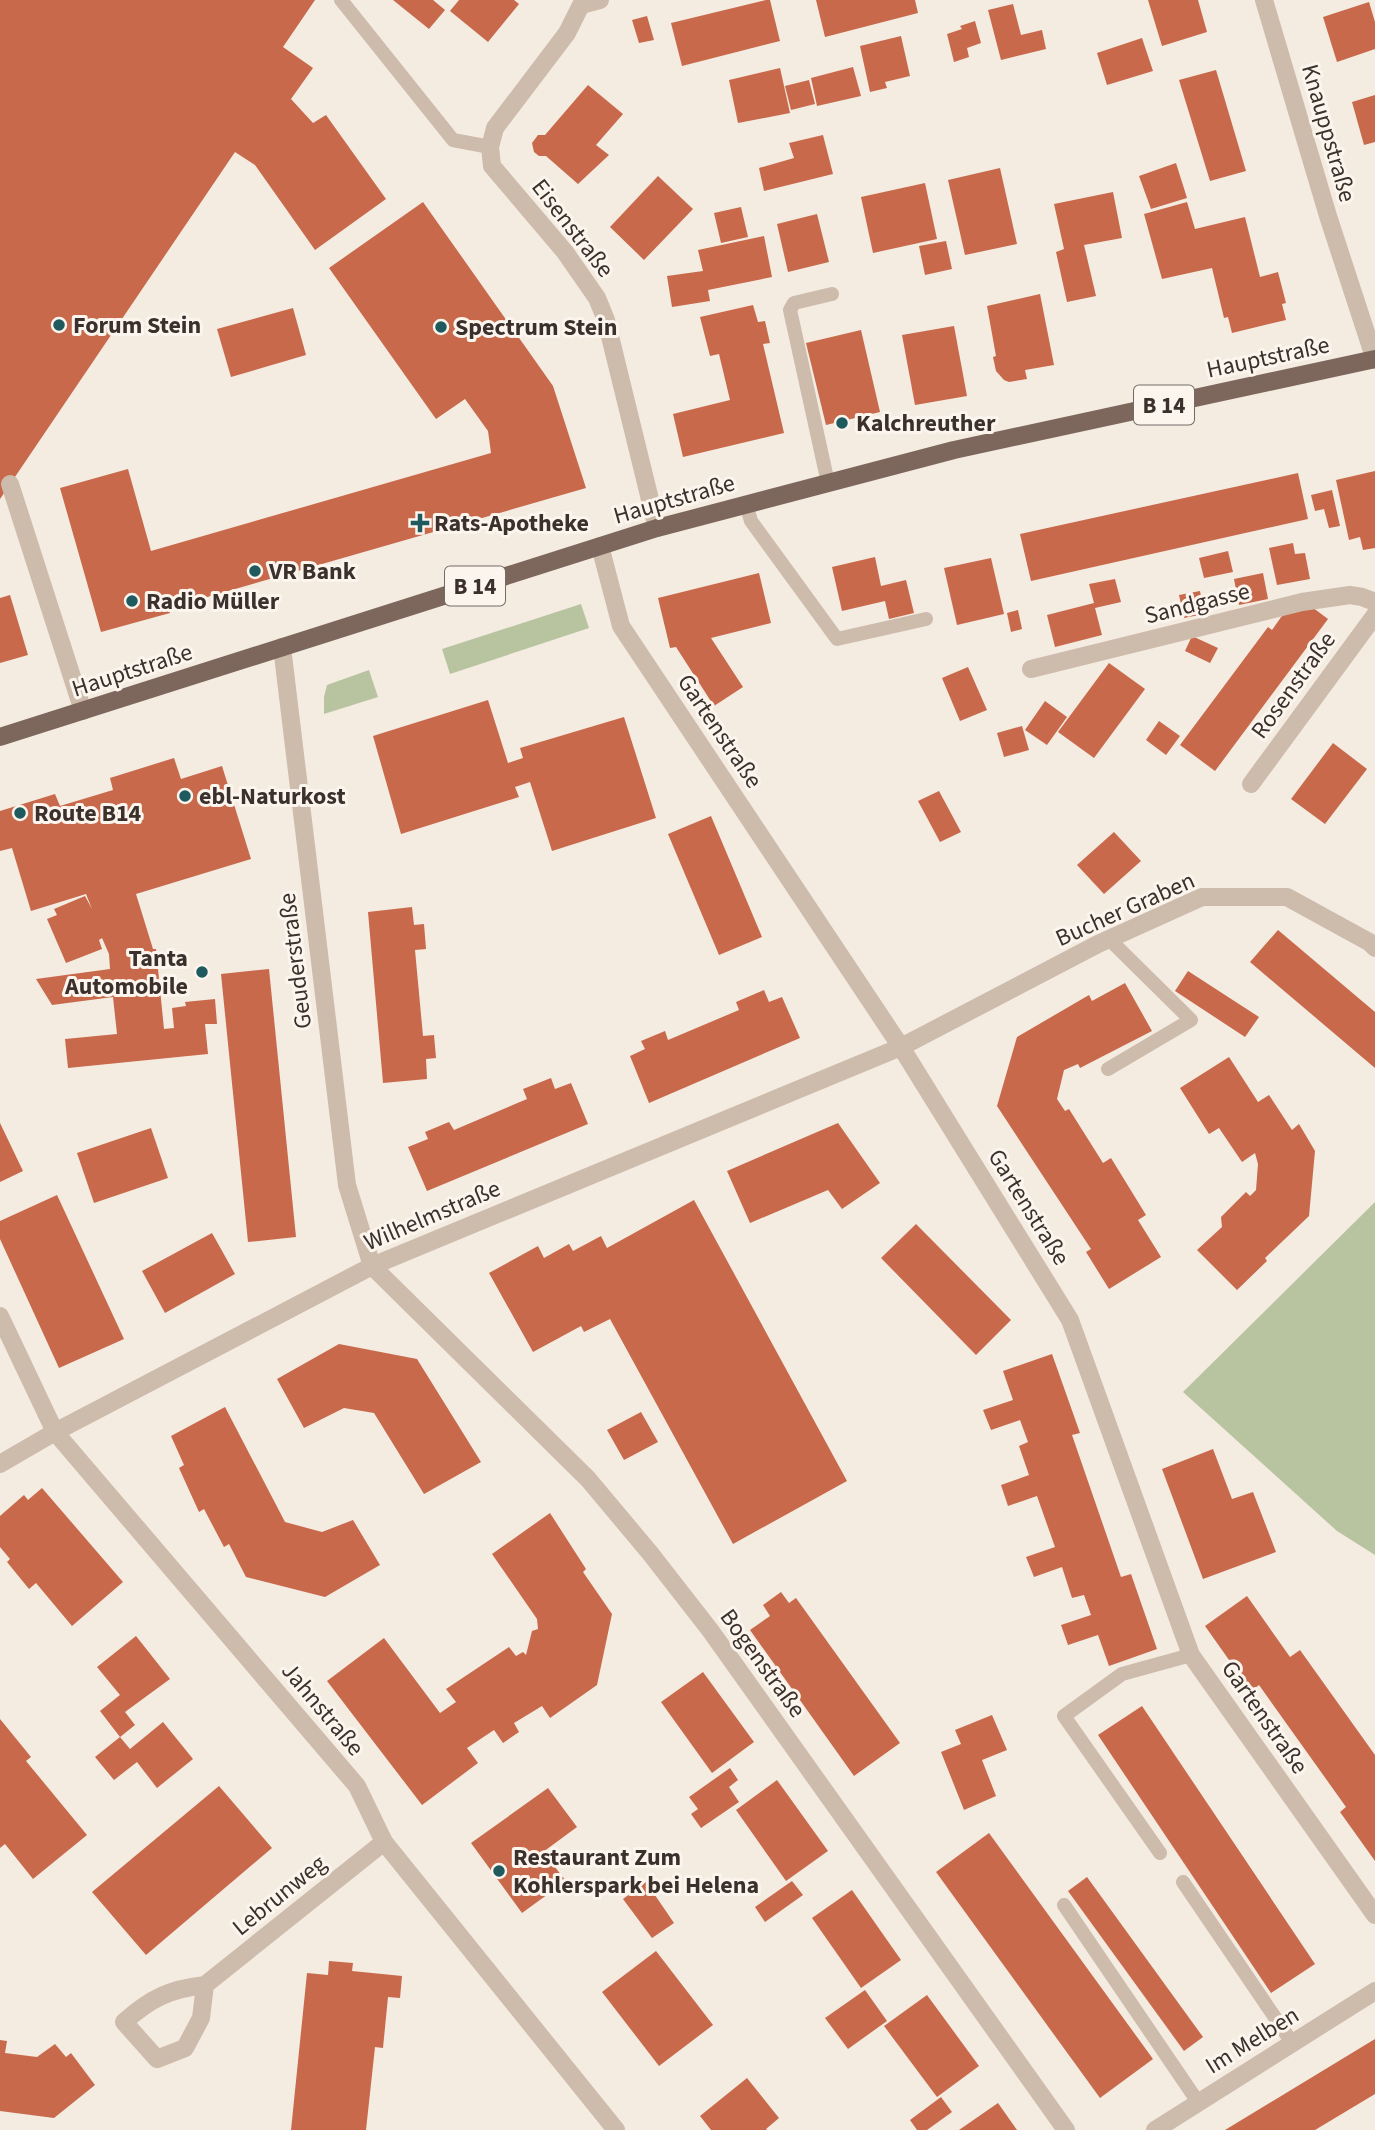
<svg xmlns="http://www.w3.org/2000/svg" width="1375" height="2130" viewBox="0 0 1375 2130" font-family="'Source Sans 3',sans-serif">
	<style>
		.green { fill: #b8c4a0 }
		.building { fill: #c8694b }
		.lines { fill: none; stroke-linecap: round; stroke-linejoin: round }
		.service { stroke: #cdbbac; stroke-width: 14 }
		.minor { stroke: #cdbbac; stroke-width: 18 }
		.primary { stroke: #7d675c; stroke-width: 18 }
		.poi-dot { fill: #1f5a5e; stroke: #fbf5ee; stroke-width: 2.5 }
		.labels { text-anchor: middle; stroke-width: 6; stroke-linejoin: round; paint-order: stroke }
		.shield { fill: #fbf5ee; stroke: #756b66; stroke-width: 2 }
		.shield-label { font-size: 23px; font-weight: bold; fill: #3b302b }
		.street-label { font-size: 24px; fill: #3b302b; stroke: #fbf5ee }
		.poi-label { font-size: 24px; font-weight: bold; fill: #3b302b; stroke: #fbf5ee; text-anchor: start }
	</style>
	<rect width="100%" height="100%" fill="#f4ebe1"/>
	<g class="green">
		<polygon points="581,604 589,628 450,674 442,649"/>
		<polygon points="369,670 378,697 324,714 324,697 327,685"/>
		<polygon points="1375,1202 1375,1555 1337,1531 1183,1392"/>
	</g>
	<g class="building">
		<polygon points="0,0 315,0 283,47 313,68 291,99 313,123 326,115 386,199 315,250 255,165 235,152 0,499"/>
		<polygon points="393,0 433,0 445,10 429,29"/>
		<polygon points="459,0 514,0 519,4 488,42 450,11"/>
		<polygon points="766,0 770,0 780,41 682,66 671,23"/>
		<polygon points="816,0 915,0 918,13 825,37"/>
		<polygon points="1148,0 1198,0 1207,32 1162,46"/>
		<polygon points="1369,2 1375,22 1375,49 1337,62 1323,17"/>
		<polygon points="1013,4 1021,35 1042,30 1046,49 1001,60 988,10"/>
		<polygon points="647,16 654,40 639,43 632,20"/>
		<polygon points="975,21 981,43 967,48 969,57 954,62 947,34 962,29 960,26"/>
		<polygon points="901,36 910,76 885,82 887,88 870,92 860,46"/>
		<polygon points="1142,38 1153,71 1107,85 1097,53"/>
		<polygon points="853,67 861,96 817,106 811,78"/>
		<polygon points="780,68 790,113 738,123 729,80"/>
		<polygon points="1216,70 1246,171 1210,181 1179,80"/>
		<polygon points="809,80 815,104 791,110 785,86"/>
		<polygon points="588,85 623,114 596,145 609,155 578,184 546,156 539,156 534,152 532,143 538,135 545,135"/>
		<polygon points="1375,95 1375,142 1364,145 1352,102"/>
		<polygon points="823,135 833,174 764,191 759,168 794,158 789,143"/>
		<polygon points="1176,163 1187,198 1151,209 1139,176"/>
		<polygon points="1000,168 1017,244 965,255 948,180"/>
		<polygon points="658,176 693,209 644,260 610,227"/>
		<polygon points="925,183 937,239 873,253 861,197"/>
		<polygon points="1113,192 1122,238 1084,245 1096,296 1067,302 1056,252 1064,249 1054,204"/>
		<polygon points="423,202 553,386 586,488 190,602 188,596 167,602 170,613 101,632 60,488 128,469 151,551 491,453 488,431 465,399 436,419 329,268"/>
		<polygon points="1187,202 1195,229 1245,217 1260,277 1278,272 1286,303 1282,304 1286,320 1232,333 1228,317 1224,318 1212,268 1162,279 1144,214"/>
		<polygon points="741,207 748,237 721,243 714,213"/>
		<polygon points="817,214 829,262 788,272 777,224"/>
		<polygon points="764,236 772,277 708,290 710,301 672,307 667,276 703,271 698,250"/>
		<polygon points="946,241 952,269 925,275 919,246"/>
		<polygon points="1040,294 1054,365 1025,370 1027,379 1009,382 1004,380 996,371 993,357 996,356 987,306"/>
		<polygon points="753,305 758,322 765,321 770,343 763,344 784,433 683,457 673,414 730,400 719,354 710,356 700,317"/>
		<polygon points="293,308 306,355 231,377 217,329"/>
		<polygon points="954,326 967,396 915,405 902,335"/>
		<polygon points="861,330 880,412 826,425 806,343"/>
		<polygon points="1375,471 1375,548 1363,550 1360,537 1349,540 1336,480"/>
		<polygon points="1298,473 1308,519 1031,581 1020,534"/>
		<polygon points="1332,490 1340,526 1329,528 1324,509 1315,511 1311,495"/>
		<polygon points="1293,543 1295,554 1305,553 1310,579 1277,585 1269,548"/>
		<polygon points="1228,551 1233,572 1204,578 1199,558"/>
		<polygon points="875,557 881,586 906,580 914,613 889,619 885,601 842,611 832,567"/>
		<polygon points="991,558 1004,614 957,625 944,568"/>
		<polygon points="759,573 771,623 711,638 743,687 714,706 676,647 670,648 658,598"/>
		<polygon points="1263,573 1268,599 1239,605 1234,579"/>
		<polygon points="1115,579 1121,602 1095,608 1102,635 1055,647 1047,615 1094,603 1089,584"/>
		<polygon points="1200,591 1204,614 1184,618 1179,595"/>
		<polygon points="10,595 28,655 0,663 0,598"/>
		<polygon points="1312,607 1328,619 1215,771 1180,745 1268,627 1272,630 1284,613"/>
		<polygon points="1018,610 1022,629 1011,632 1007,613"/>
		<polygon points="1192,636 1218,648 1210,663 1185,651"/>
		<polygon points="1109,663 1145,689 1094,758 1058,732"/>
		<polygon points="968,667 987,710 960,721 942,678"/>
		<polygon points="488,700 508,763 523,758 520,748 624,717 656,818 552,851 530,782 515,787 519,797 401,834 373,736"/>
		<polygon points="1045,701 1067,717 1047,745 1025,730"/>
		<polygon points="1159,721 1180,736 1166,755 1146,740"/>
		<polygon points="1022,726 1029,750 1004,757 997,733"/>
		<polygon points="1333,743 1367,769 1325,824 1291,799"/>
		<polygon points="174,758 181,779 222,766 251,859 136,894 153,949 156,949 164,1029 174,1028 172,1008 186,1006 185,1002 215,999 217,1024 205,1024 208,1054 68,1068 65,1039 117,1034 113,997 52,1005 36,979 110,969 109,954 102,938 99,940 102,949 66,963 47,919 57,915 54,909 85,896 92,909 86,894 31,911 12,848 0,851 0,811 55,794 60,806 113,790 110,778"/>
		<polygon points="939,791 961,832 940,842 918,801"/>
		<polygon points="711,816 762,937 719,955 668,834"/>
		<polygon points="1114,832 1141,861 1104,894 1077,865"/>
		<polygon points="412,907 414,925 424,924 426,949 415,950 423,1036 434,1035 436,1058 426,1059 427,1079 383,1083 368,912"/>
		<polygon points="1278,930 1375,1012 1375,1068 1250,962"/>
		<polygon points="269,969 296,1237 248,1242 221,974"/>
		<polygon points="1188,971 1259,1017 1245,1037 1175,991"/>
		<polygon points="1125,983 1152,1031 1080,1068 1078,1064 1064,1070 1057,1099 1065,1111 1069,1109 1103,1163 1111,1158 1146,1215 1138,1220 1161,1257 1109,1289 1086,1252 1091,1249 997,1106 1017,1037 1089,995 1092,1001"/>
		<polygon points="764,990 769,1002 782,997 800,1038 649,1103 630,1056 645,1049 641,1041 665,1031 668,1040 739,1010 736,1002"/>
		<polygon points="1229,1057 1258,1102 1269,1095 1292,1130 1299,1124 1315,1151 1309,1216 1265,1258 1267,1261 1237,1290 1197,1250 1222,1227 1221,1217 1246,1192 1250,1196 1256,1190 1258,1164 1255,1153 1242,1162 1219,1128 1209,1134 1180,1088"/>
		<polygon points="551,1078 555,1089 571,1083 588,1124 427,1191 408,1147 428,1139 425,1132 449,1122 454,1130 527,1099 523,1089"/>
		<polygon points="0,1123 23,1171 0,1182"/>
		<polygon points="838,1123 880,1183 842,1209 828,1190 750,1223 727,1171"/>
		<polygon points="151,1128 168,1178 94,1203 77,1153"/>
		<polygon points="57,1195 124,1339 59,1368 0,1239 0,1221"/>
		<polygon points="694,1200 847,1481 733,1544 610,1319 584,1332 581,1326 533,1352 489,1273 538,1246 544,1258 569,1244 573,1251 601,1236 607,1248"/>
		<polygon points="916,1224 1011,1320 976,1355 881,1258"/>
		<polygon points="212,1233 235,1274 165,1313 142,1271"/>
		<polygon points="339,1344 417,1359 481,1462 424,1494 374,1413 344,1408 304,1428 277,1379"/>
		<polygon points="1052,1354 1080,1433 1072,1435 1121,1577 1131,1574 1157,1649 1109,1666 1098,1635 1068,1645 1061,1625 1091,1615 1084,1595 1072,1598 1062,1567 1034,1577 1026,1557 1055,1547 1037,1496 1008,1506 1001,1485 1029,1475 1019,1446 1028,1442 1020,1420 991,1430 983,1410 1013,1400 1003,1371"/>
		<polygon points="225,1407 285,1522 322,1532 353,1520 380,1565 325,1597 246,1577 229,1544 224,1547 204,1509 199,1512 179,1468 184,1465 171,1436"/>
		<polygon points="641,1412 658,1442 624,1460 607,1430"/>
		<polygon points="1213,1449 1232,1499 1253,1492 1276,1552 1203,1579 1162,1469"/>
		<polygon points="42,1488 123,1582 72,1626 36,1583 29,1589 7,1562 10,1559 0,1547 0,1516 24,1495 28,1500"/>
		<polygon points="550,1513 586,1569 583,1572 612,1614 597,1685 550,1718 542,1706 514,1723 519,1732 503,1743 494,1730 467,1748 478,1763 422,1805 327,1681 384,1638 440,1713 456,1702 446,1689 509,1647 516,1656 523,1652 526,1655 532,1631 538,1629 537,1619 492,1554"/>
		<polygon points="781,1592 789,1603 796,1598 900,1743 854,1776 750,1630 770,1616 763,1605"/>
		<polygon points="1247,1596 1290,1657 1300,1650 1375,1755 1375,1861 1340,1812 1346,1807 1259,1685 1251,1691 1205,1626"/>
		<polygon points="136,1636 170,1679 125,1712 135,1725 120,1737 130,1749 163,1722 193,1759 157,1788 137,1762 114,1780 95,1757 120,1737 100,1711 120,1695 97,1667"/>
		<polygon points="703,1672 754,1742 712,1773 661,1702"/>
		<polygon points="1142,1706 1315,1964 1271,1993 1098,1735"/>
		<polygon points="992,1715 1007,1750 982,1760 996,1796 964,1810 941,1752 961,1744 955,1730"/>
		<polygon points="0,1719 31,1757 26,1761 87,1835 33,1879 5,1844 0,1848"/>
		<polygon points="730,1768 738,1780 729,1787 739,1802 701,1828 691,1814 698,1809 689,1797"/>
		<polygon points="777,1780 828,1851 786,1881 736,1810"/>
		<polygon points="219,1786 272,1848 146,1955 92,1892"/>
		<polygon points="548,1788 577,1827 543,1852 566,1881 522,1913 471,1843"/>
		<polygon points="989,1833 1153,2059 1100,2098 936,1872"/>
		<polygon points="1087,1877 1203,2037 1184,2051 1068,1891"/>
		<polygon points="792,1881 803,1895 765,1922 755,1907"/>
		<polygon points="646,1882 674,1923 652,1938 623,1899"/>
		<polygon points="852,1890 901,1960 861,1988 812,1918"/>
		<polygon points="656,1951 713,2025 659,2066 602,1992"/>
		<polygon points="329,1961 353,1963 352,1971 402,1976 400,1998 388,1997 383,2048 375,2047 366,2130 291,2130 307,1973 328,1975"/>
		<polygon points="865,1990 887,2021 848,2049 825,2018"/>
		<polygon points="927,1995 979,2066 937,2097 884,2026"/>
		<polygon points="1375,2039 1375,2094 1315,2130 1225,2130"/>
		<polygon points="0,2040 7,2041 5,2053 37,2057 55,2044 66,2057 71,2053 95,2085 54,2118 0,2111"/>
		<polygon points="747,2078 779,2118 766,2129 767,2130 711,2130 700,2116"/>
		<polygon points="941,2097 952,2112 927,2130 917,2130 910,2120"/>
		<polygon points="998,2103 1017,2130 959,2130"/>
	</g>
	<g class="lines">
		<g class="service">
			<polyline points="341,0 453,140 490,147"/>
			<polyline points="828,483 790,310 794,303 832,294"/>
			<polyline points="746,504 751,521 837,639 926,619"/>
			<polyline points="1108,1069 1191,1020 1109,939"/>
			<polyline points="1160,1853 1064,1716 1122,1674 1191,1655"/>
			<polyline points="1183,1882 1293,2044"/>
			<polyline points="1064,1905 1198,2102"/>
		</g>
		<g class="minor">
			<polyline points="600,0 581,5 567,33 495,128 490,147 492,166 565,252 597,298 606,320 657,528"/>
			<polyline points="1264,0 1328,216 1375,360"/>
			<polyline points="10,484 83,711"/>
			<polyline points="600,546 621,626 901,1047 1070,1320 1191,1655 1375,1915"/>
			<polyline points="282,647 347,1185 372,1266 588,1479 650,1553 710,1630 1066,2130"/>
			<polyline points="1031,669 1302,602 1350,595 1362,597 1375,602"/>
			<polyline points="1251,784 1375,615"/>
			<polyline points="0,1316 55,1432 357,1786 384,1842 616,2130"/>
			<polyline points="0,1464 55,1432 372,1266 901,1047 1098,944 1202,897 1287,897 1369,942 1375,948"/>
			<path d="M205,1985L201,2018L185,2048L157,2059L124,2022C151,1998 170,1989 205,1985L384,1842"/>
			<polyline points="1155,2130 1375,1991"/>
		</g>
		<polyline class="primary" points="0,737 657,528 954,450 1375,359"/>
	</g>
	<g class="poi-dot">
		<circle cx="59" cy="325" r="7"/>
		<circle cx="441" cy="327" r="7"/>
		<circle cx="842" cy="423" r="7"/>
		<path d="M416.5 512.5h7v7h7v7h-7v7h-7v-7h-7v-7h7z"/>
		<circle cx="255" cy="571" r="7"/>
		<circle cx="132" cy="601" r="7"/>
		<circle cx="185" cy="796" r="7"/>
		<circle cx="20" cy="813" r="7"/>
		<circle cx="202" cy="972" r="7"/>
		<circle cx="499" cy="1871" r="7"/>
	</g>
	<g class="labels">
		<g class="shield">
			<rect x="1134" y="385.5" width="60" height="39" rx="5"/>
			<rect x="445" y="566.5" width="60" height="39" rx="5"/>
		</g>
		<g class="shield-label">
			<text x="1164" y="413">B 14</text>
			<text x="475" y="594">B 14</text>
		</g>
		<g class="street-label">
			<text transform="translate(1329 133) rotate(74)" y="8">Knauppstraße</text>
			<text transform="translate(573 228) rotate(52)" y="8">Eisenstraße</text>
			<text transform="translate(1268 357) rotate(-12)" y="8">Hauptstraße</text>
			<text transform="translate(674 499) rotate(-16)" y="8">Hauptstraße</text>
			<text transform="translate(1197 603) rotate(-14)" y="8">Sandgasse</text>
			<text transform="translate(132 670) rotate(-18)" y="8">Hauptstraße</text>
			<text transform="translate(1293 685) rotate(-54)" y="8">Rosenstraße</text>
			<text transform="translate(720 731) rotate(56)" y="8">Gartenstraße</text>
			<text transform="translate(1125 909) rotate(-24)" y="8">Bucher Graben</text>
			<text transform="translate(295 961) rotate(-97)" y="8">Geuderstraße</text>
			<text transform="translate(1029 1207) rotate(58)" y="8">Gartenstraße</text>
			<text transform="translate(432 1215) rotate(-23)" y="8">Wilhelmstraße</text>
			<text transform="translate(763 1663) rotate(54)" y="8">Bogenstraße</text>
			<text transform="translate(323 1709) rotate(50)" y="8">Jahnstraße</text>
			<text transform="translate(1265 1717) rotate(55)" y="8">Gartenstraße</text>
			<text transform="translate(279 1895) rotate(-39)" y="8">Lebrunweg</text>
			<text transform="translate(1252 2040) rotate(-32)" y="8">Im Melben</text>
		</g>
		<g class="poi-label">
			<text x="73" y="333">Forum Stein</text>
			<text x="455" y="335">Spectrum Stein</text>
			<text x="856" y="431">Kalchreuther</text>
			<text x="434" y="531">Rats-Apotheke</text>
			<text x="269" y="579">VR Bank</text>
			<text x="146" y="609">Radio Müller</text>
			<text x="199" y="804">ebl-Naturkost</text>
			<text x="34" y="821">Route B14</text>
			<text x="188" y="966" text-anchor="end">Tanta<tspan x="188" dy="28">Automobile</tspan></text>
			<text x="513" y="1865">Restaurant Zum<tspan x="513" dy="28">Kohlerspark bei Helena</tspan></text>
		</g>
	</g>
</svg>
